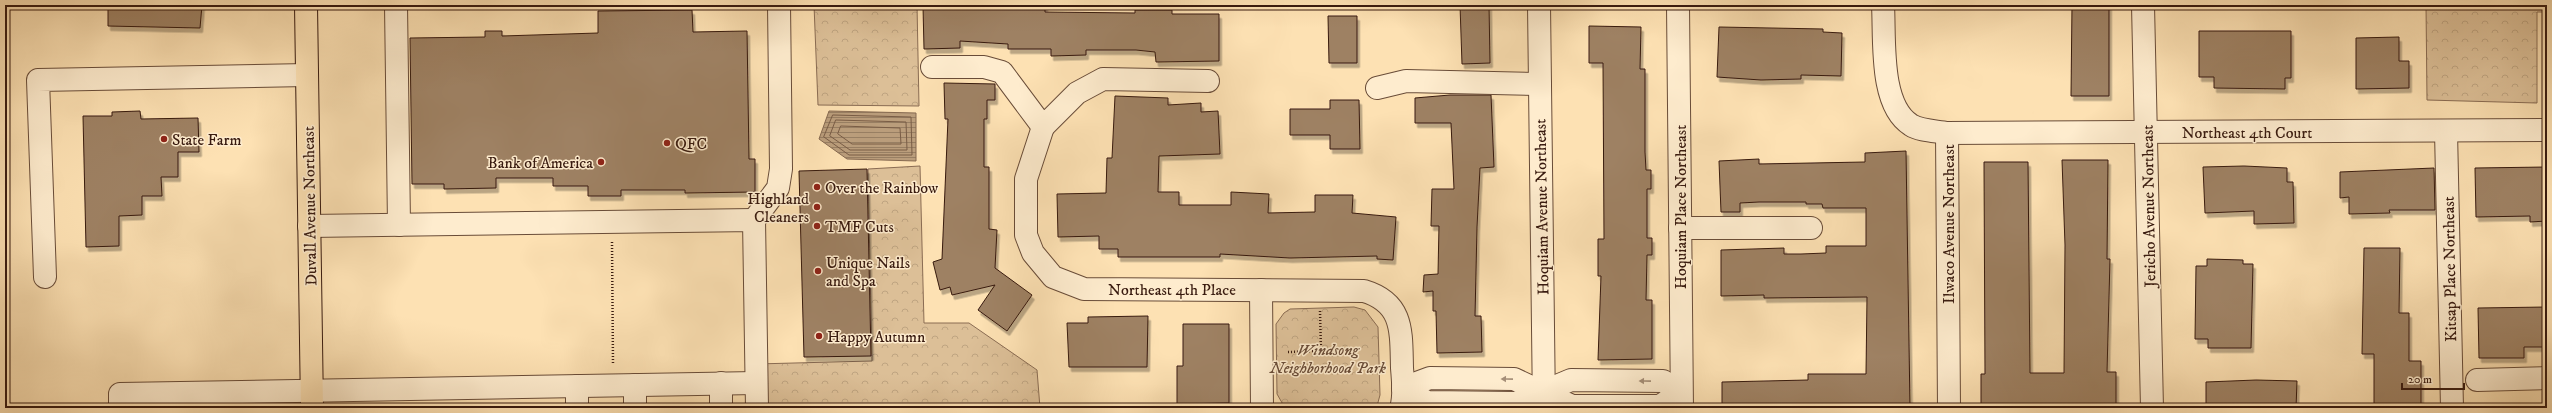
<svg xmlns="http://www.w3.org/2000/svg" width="2552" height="413" viewBox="0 0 2552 413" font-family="'IM FELL DW Pica',serif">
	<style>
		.forest { fill: url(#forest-crowns); stroke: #8a6c53 }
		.water { fill: url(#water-rules); stroke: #866950 }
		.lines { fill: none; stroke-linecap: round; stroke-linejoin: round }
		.shore { stroke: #795c45; stroke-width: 1 }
		.building { fill: #9e8164; stroke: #381a0f; filter: url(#shadow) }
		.minor-casing { stroke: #694c38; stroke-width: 24 }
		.major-casing { stroke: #381a0f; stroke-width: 24 }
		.path { stroke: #381a0f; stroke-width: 2.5; stroke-dasharray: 1 2; stroke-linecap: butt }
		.minor { stroke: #feecce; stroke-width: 22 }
		.major { stroke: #fde1b3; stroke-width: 22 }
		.oneway { fill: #a58e78 }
		.poi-dot { fill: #8f2418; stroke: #feecce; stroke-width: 1.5 }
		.labels { text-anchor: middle; stroke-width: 3; stroke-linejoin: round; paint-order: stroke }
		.street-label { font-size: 16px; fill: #381a0f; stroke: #feecce }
		.poi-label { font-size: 16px; fill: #381a0f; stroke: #feecce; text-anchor: start }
		.park-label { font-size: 16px; font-style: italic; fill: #694c38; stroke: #feecce }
	</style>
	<defs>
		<pattern id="forest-crowns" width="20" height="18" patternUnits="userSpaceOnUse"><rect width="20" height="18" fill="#dcbf97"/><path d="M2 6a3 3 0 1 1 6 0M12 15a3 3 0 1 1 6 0" fill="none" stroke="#bea481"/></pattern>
		<pattern id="water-rules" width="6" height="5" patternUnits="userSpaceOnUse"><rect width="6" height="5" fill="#ba9d7b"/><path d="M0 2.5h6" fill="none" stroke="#987f63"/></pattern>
		<filter id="shadow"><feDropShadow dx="2.5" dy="4.5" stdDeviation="0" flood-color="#0004"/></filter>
	</defs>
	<rect width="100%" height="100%" fill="#fde1b3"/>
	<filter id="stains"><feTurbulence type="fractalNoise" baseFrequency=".005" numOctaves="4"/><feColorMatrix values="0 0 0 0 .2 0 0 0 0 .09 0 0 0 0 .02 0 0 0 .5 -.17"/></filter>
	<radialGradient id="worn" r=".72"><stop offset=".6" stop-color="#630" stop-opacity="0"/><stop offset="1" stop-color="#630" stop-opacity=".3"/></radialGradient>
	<g class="forest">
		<polygon points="814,5 917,5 919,106 818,105"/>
		<polygon points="2426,5 2547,5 2547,12 2537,12 2537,103 2427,100"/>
		<polygon points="920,166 924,323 969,323 1037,370 1040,408 757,408 756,364 872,361 868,169"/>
		<polygon points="1354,307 1365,310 1378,327 1380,395 1377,406 1285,408 1277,394 1276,324 1284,313 1290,309"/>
	</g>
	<g class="water">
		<polygon points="829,111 916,113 916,161 847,159 819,139"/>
		<polygon points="1038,405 1148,406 1148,408 1040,408"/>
	</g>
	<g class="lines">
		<g class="shore">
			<polygon points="833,115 911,117 912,155 849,155 824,137"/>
			<polygon points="836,120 906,122 907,150 850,150 830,136"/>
			<polygon points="841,126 900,128 901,144 852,144 838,134"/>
		</g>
	</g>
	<g class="building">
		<polygon points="108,5 202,5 200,28 108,26"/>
		<polygon points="965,5 1045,5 1045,12 1135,13 1135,10 1172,10 1172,14 1219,14 1219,61 1156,62 1155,52 1136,50 1086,50 1086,55 1051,56 1051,49 1008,49 1008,44 960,41 960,48 924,49 923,6"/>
		<polygon points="1460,5 1489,5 1490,63 1462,64"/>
		<polygon points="2072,5 2109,5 2109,96 2071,96"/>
		<polygon points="692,10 693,32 747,31 749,159 755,159 755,192 685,193 685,190 621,190 621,196 588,196 588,186 553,186 553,178 496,178 496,188 444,189 444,184 412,184 410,38 485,37 485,31 502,31 502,36 598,33 598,11"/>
		<polygon points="1328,16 1357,16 1357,63 1329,63"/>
		<polygon points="1589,26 1641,27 1640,69 1645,69 1645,152 1646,170 1651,170 1651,189 1647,189 1647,238 1652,238 1652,255 1647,255 1646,300 1652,300 1652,359 1598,360 1601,276 1598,276 1598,239 1604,239 1603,63 1589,63"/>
		<polygon points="1719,27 1823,29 1823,32 1842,33 1841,76 1801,75 1801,79 1761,80 1717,77"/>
		<polygon points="2199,31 2291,31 2291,78 2285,78 2285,89 2214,88 2214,77 2199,77"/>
		<polygon points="2399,37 2399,61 2409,61 2409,88 2356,89 2356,38"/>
		<polygon points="944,83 995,84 995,100 987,100 987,119 984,119 984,167 989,167 989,229 997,230 995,268 1032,295 1007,331 978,310 995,285 952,295 950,287 940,290 933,262 942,259 948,119 945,119"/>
		<polygon points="1450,95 1491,95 1494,167 1480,168 1477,227 1475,316 1481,316 1482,352 1437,353 1436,311 1433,311 1433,291 1423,292 1424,275 1438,274 1439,226 1431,226 1432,189 1454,189 1451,123 1415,123 1415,98"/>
		<polygon points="1115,96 1168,98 1168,105 1201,103 1201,112 1218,111 1220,154 1159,156 1158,192 1179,192 1179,205 1231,205 1231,192 1269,194 1268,213 1315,212 1315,195 1353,195 1352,213 1396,217 1393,260 1377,259 1377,256 1290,258 1220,254 1220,257 1118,257 1118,249 1099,249 1099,236 1058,237 1057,194 1106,193 1107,158 1112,158"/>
		<polygon points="1330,100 1359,100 1360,149 1330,149 1330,135 1290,135 1290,109 1330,109"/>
		<polygon points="140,111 141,119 198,118 199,152 178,152 178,177 161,177 162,196 142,196 142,215 119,216 119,246 86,247 83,116 112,116 112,112"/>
		<polygon points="1906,151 1910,408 1722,408 1722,382 1808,380 1808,374 1866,374 1867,297 1764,298 1764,295 1721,296 1721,250 1784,248 1784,254 1801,254 1826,253 1826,246 1866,246 1866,208 1823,208 1822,204 1806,204 1806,202 1759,202 1740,203 1740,212 1721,212 1719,161 1759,159 1759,164 1865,162 1865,153"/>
		<polygon points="2062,160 2108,160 2107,259 2110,259 2107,372 2116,372 2116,408 1981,408 1981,374 1985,374 1984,162 2028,162 2030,373 2064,373 2065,245"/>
		<polygon points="2244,166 2287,168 2287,182 2293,182 2294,223 2254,224 2254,211 2205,213 2203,167"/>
		<polygon points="2547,167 2547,221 2530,222 2530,216 2476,217 2475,168"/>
		<polygon points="2434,168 2435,210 2389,210 2390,213 2349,214 2349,197 2340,198 2340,172"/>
		<polygon points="867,169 871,356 804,357 799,171"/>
		<polygon points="2364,248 2400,248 2399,313 2409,313 2409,361 2421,361 2421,408 2374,408 2374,354 2362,354"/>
		<polygon points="2207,259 2243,260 2243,264 2253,264 2251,348 2208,348 2208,339 2195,339 2196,266 2207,266"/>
		<polygon points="2547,307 2547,347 2524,347 2524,358 2479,358 2478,308"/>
		<polygon points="1148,316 1147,367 1069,367 1067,323 1088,323 1088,317"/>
		<polygon points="1183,324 1229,324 1229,403 1177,404 1177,366 1183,366"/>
		<polygon points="2256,380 2297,381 2296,408 2206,408 2206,382"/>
	</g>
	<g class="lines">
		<g class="minor-casing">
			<g id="minor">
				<polyline points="396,5 399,225"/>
				<polyline points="1539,5 1544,408"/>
				<polyline points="1678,5 1682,408"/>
				<path d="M1883,5C1885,39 1879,105 1911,125C1920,131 1937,131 1947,133L2547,130"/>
				<polyline points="2143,5 2152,408"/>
				<polyline points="932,67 984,67 1002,72 1043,127 1077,93 1103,79 1208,81"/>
				<polyline points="1377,88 1406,81 1540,84"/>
				<path d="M1043,127L1026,179V235L1033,253L1053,277L1084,289L1364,291C1404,303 1401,332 1402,368C1403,381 1405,396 1401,408"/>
				<polyline points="2446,131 2452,408"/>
				<polyline points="1947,133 1949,408"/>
				<polyline points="754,220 778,188 781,169 779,5"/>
				<polyline points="309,226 754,220 757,408"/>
				<polyline points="1680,228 1811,228"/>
				<polyline points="45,277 38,80 307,75"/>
				<polyline points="1261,290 1262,408"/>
				<polyline points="2477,380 2547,378"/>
				<polyline points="721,383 721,408"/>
				<polyline points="635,385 635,408"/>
				<polyline points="577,386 577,408"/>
				<polyline points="1403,388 1430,378 1514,379 1572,406 1660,406 1681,392"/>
				<polyline points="1403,388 1427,402 1516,403 1571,380 1663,381 1681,392"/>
				<polyline points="120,408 120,394 756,383"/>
			</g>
		</g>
		<g class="major-casing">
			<polyline id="major" points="306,5 312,408"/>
		</g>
		<g class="path">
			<polyline points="612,242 613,365"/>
			<polyline points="1288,352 1321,351 1320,311"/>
		</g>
		<use href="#minor" class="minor"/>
		<use href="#major" class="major"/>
	</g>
	<defs><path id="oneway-solid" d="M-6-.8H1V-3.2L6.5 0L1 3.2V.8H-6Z"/></defs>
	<g class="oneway">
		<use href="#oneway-solid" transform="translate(1507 379) rotate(-179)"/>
		<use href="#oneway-solid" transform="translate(1645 381) rotate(-179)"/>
	</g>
	<g class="poi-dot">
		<circle cx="164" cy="139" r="4"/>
		<circle cx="667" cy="143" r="4"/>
		<circle cx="601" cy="162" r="4"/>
		<circle cx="817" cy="187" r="4"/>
		<circle cx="817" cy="207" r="4"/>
		<circle cx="817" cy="226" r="4"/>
		<circle cx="818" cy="271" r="4"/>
		<circle cx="819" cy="336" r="4"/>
	</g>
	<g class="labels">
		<g class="street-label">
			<text x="2247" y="138">Northeast 4th Court</text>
			<text transform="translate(309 206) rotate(-91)" y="6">Duvall Avenue Northeast</text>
			<text transform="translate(2148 206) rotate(-91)" y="6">Jericho Avenue Northeast</text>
			<text transform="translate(1541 207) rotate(-91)" y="6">Hoquiam Avenue Northeast</text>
			<text transform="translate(1680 207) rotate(-90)" y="6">Hoquiam Place Northeast</text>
			<text transform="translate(1948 224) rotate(-90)" y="6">Ilwaco Avenue Northeast</text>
			<text transform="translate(2449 269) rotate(-91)" y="6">Kitsap Place Northeast</text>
			<text x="1172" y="295">Northeast 4th Place</text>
		</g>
		<g class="poi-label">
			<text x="172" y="145">State Farm</text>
			<text x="675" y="149">QFC</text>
			<text x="593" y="168" text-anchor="end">Bank of America</text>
			<text x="825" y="193">Over the Rainbow</text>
			<text x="809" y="204" text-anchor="end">Highland<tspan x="809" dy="18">Cleaners</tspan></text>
			<text x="825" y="232">TMF Cuts</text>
			<text x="826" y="268">Unique Nails<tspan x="826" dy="18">and Spa</tspan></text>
			<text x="827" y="342">Happy Autumn</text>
		</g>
		<g class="park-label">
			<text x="1328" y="355">Windsong<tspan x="1328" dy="18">Neighborhood Park</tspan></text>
		</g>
	</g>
	<rect width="2552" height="413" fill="none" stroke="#fde1b3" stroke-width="20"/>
	<rect x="6" y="6" width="2540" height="401" fill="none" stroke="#381a0f" stroke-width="2"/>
	<rect x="10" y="10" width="2532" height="393" fill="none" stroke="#381a0f"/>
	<path d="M2402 383v6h62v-6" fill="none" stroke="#381a0f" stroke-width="2"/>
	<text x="2408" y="383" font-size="12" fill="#381a0f" stroke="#feecce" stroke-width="3" paint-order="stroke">20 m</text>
	<rect width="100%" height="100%" filter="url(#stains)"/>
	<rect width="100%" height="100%" fill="url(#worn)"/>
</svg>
